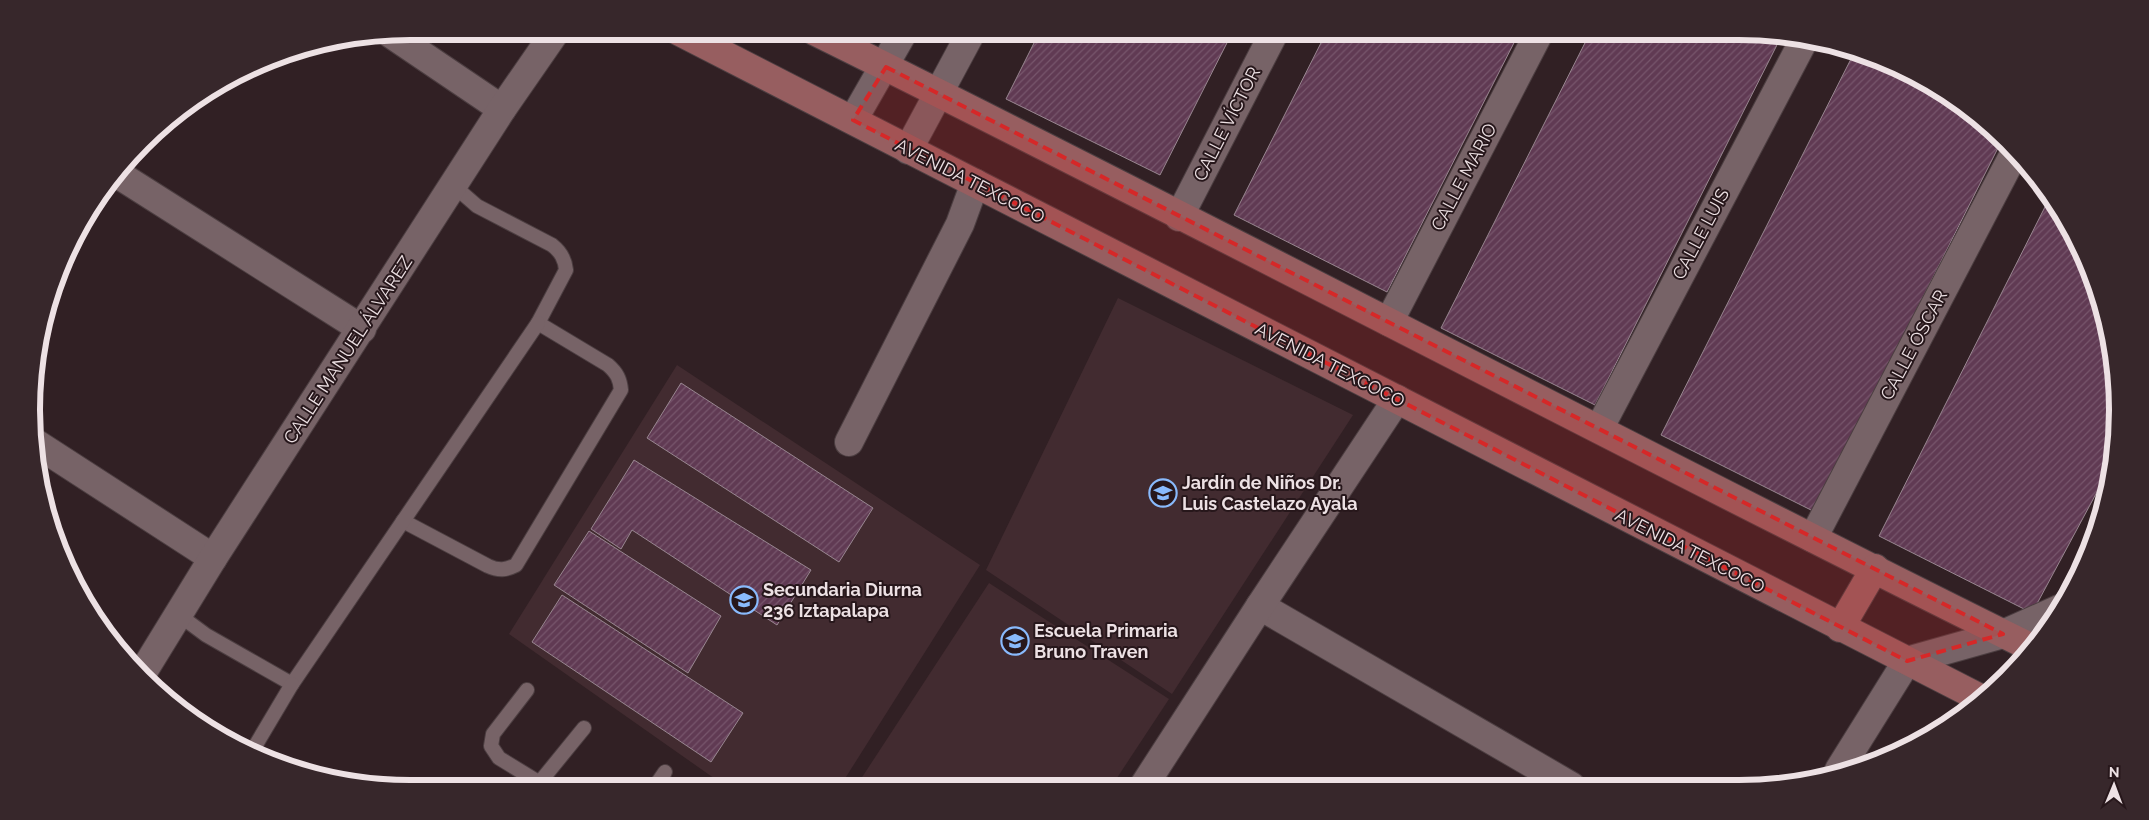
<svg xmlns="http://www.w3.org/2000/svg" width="2149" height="820" viewBox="0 0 2149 820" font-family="Raleway,sans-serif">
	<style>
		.built { fill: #422b30 }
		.building { fill: url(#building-hatch); stroke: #988690 }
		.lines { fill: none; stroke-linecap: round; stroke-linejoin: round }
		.service-casing { stroke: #4c3e41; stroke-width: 16 }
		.minor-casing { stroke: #4c3e41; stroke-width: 30 }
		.tertiary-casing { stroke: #4c3e41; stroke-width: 30 }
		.secondary-casing { stroke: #4c3e41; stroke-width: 30 }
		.service { stroke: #776367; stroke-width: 14 }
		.minor { stroke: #776367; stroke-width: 28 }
		.tertiary { stroke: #776367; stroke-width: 28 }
		.secondary { stroke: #975e60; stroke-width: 28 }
		.marked { fill: #d62828; fill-opacity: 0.2; stroke: #d62828; stroke-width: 4; stroke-dasharray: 10 6; stroke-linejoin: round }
		.labels { text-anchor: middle; stroke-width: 4; stroke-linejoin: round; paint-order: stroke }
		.street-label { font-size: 18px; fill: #ede1e4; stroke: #27171b }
		.poi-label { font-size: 18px; font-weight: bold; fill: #ede1e4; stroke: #27171b; text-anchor: start }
		.rim { fill: none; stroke: #ede1e4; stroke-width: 6 }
	</style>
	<defs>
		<pattern id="building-hatch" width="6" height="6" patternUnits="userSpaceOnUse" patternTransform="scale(1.25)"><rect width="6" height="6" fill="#603a53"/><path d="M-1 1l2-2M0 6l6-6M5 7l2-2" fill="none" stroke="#77566c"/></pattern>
	</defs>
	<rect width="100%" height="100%" fill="#312024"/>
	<g class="built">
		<polygon points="1118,298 1353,415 1172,694 986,570"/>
		<polygon points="677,365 980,565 839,788 728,788 509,634"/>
		<polygon points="989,583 1169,699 1111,787 855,788"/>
	</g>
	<g class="building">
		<polygon points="1040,31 1233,31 1160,175 1006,99"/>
		<polygon points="1327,31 1520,31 1387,292 1234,215"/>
		<polygon points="1591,31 1739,31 1781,37 1595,405 1441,328"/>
		<polygon points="1855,51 1907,70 1970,110 2002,140 1815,512 1661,435"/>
		<polygon points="2050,197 2067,221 2098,289 2115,361 2117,435 2112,464 2032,613 1879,536"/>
		<polygon points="681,383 873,508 839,562 647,438"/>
		<polygon points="634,460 811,570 777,625 632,530 621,549 591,529"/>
		<polygon points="589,531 721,616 688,673 554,585"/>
		<polygon points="562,595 743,713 711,762 532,642"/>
	</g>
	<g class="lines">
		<g class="service-casing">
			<g id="service">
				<path d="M403,521L488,566C499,571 506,570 516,565L621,390C620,379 617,373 608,365L538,323L566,270C565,259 561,252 552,245L477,206L454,186"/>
				<polyline points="179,615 206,635 292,684 538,323"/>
				<polyline points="527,690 493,734 491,746 499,758 548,788"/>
				<polyline points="251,753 292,684"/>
				<polyline points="540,782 584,728"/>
				<polyline points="654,788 665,772"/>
			</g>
		</g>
		<g class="minor-casing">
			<g id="minor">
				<polyline points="391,34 502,109"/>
				<polyline points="119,175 362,329"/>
				<polyline points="1179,217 1275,31"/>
				<polyline points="1389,322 1540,31"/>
				<polyline points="1599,429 1804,40"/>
				<polyline points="849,442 960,224 975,183"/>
				<polyline points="37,444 213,558"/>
				<polyline points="1813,538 2015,152"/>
				<polyline points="1260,606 1571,786"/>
				<polyline points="143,672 213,558 502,109 556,31"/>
				<polyline points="1839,770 1907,661"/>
				<polyline points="1143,787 1260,606 1397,399"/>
			</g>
		</g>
		<g class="tertiary-casing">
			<g id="tertiary">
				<polyline points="853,120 904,31"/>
				<polyline points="908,150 972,31"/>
				<polyline points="1907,661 2003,634 2059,609"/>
			</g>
		</g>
		<g class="secondary-casing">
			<g id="secondary">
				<polyline points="678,31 1982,699"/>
				<path d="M814,31C1221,232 1623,446 2030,647"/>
				<polyline points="1840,628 1875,568"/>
			</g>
		</g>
		<use href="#service" class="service"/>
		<use href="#minor" class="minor"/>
		<use href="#tertiary" class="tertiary"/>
		<use href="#secondary" class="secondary"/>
	</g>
	<path class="marked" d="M886,67L2003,634L1907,661L853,120Z"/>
	<defs>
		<g id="school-ring" transform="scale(1.4375)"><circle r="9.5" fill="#27171b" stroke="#89bafc" stroke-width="1.5"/><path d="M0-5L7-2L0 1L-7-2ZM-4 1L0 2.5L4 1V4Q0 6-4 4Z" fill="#89bafc"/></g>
	</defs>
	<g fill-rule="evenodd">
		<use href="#school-ring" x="1163" y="493"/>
		<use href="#school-ring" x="744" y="600"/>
		<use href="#school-ring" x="1015" y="641"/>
	</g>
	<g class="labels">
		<g class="street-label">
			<text transform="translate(1227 124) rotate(-63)" y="6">CALLE VÍCTOR</text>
			<text transform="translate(1464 177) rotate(-62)" y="6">CALLE MARIO</text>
			<text transform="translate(970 181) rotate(27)" y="6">AVENIDA TEXCOCO</text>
			<text transform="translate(1701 234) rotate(-62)" y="6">CALLE LUIS</text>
			<text transform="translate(1914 345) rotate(-62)" y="6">CALLE ÓSCAR</text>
			<text transform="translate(348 350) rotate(-57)" y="6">CALLE MANUEL ÁLVAREZ</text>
			<text transform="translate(1330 365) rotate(27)" y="6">AVENIDA TEXCOCO</text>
			<text transform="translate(1690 551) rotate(27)" y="6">AVENIDA TEXCOCO</text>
		</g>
		<g class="poi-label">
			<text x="1182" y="489">Jardín de Niños Dr.<tspan x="1182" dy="21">Luis Castelazo Ayala</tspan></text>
			<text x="763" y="596">Secundaria Diurna<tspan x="763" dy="21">236 Iztapalapa</tspan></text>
			<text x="1034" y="637">Escuela Primaria<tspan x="1034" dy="21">Bruno Traven</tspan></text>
		</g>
	</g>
	<path d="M0 0H2149V820H0ZM410 40H1739A370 370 0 0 1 2109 410V410A370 370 0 0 1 1739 780H410A370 370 0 0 1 40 410V410A370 370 0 0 1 410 40Z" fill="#37272b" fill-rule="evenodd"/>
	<path class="rim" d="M410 40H1739A370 370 0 0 1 2109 410V410A370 370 0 0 1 1739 780H410A370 370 0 0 1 40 410V410A370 370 0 0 1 410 40Z"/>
	<g transform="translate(2114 785) rotate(1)" stroke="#27171b" stroke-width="4" paint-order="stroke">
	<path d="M0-4L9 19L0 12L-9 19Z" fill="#ede1e4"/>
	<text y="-8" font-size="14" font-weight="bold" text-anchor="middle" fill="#ede1e4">N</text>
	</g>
</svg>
